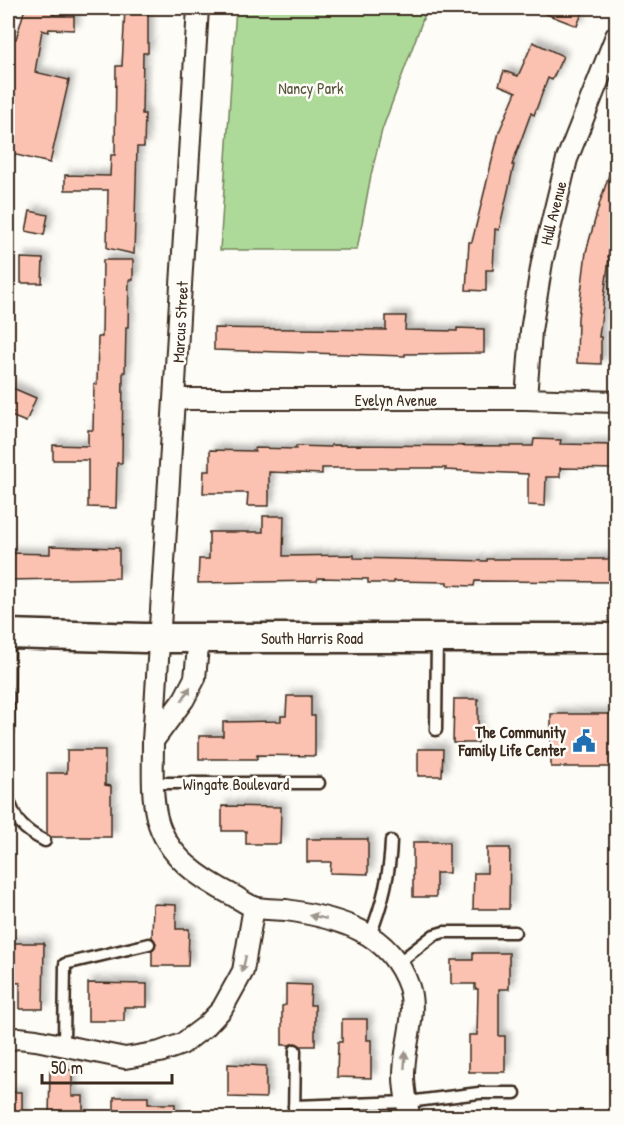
<svg xmlns="http://www.w3.org/2000/svg" width="624" height="1125" viewBox="0 0 624 1125" font-family="'Patrick Hand',sans-serif">
	<style>
		.green { fill: #aeda99; stroke: #74825c; stroke-width: 1.5 }
		.building { fill: #fbc2b1; stroke: #3b2a1e; stroke-width: 1.5; filter: url(#shadow) }
		.lines { fill: none; stroke-linecap: round; stroke-linejoin: round }
		.service-casing { stroke: #3b2a1e; stroke-width: 15 }
		.minor-casing { stroke: #3b2a1e; stroke-width: 24 }
		.secondary-casing { stroke: #3b2a1e; stroke-width: 33 }
		.service { stroke: #fdfcf7; stroke-width: 10 }
		.minor { stroke: #fdfcf7; stroke-width: 20 }
		.secondary { stroke: #fdfcf7; stroke-width: 28 }
		.oneway { fill: #9c938a }
		.labels { text-anchor: middle; stroke-width: 5; stroke-linejoin: round; paint-order: stroke }
		.park-label { font-size: 16px; fill: #58563d; stroke: #fdfcf7 }
		.street-label { font-size: 16px; fill: #3b2a1e; stroke: #fdfcf7 }
		.poi-label { font-size: 16px; font-weight: bold; fill: #3b2a1e; stroke: #fdfcf7; text-anchor: end }
	</style>
	<defs>
		<filter id="shadow"><feDropShadow dx="5" dy="-5" stdDeviation="3" flood-color="#0004"/></filter>
	</defs>
	<rect width="100%" height="100%" fill="#fdfcf7"/>
	<filter id="ink" filterUnits="userSpaceOnUse"><feTurbulence type="fractalNoise" baseFrequency=".0167" numOctaves="2"/><feDisplacementMap in="SourceGraphic" scale="12" xChannelSelector="R" yChannelSelector="G"/><feConvolveMatrix kernelMatrix="1 2 1 2 8 2 1 2 1" color-interpolation-filters="sRGB"/></filter>
	<g filter="url(#ink)">
		<polygon class="green" points="236,8 427,8 382,130 371,175 357,250 220,250"/>
		<g class="building">
			<polygon points="25,8 56,8 53,16 74,16 74,30 49,29 48,32 42,30 35,72 69,80 50,163 8,153 8,64 11,38 16,39"/>
			<polygon points="125,8 148,8 148,53 143,53 142,114 145,114 144,147 137,147 134,254 107,248 108,190 65,190 65,175 110,176 111,155 115,155 116,66 122,66"/>
			<polygon points="531,8 584,8 577,26"/>
			<polygon points="533,42 563,56 552,80 548,78 534,115 531,113 512,165 514,165 499,230 495,229 493,270 486,270 486,291 466,290 469,242 472,242 499,132 516,92 499,85 504,71 518,76"/>
			<polygon points="614,160 616,160 616,225 608,257 609,258 599,337 601,337 601,364 577,363 578,318 586,252 600,202"/>
			<polygon points="30,211 48,215 44,235 26,231"/>
			<polygon points="21,258 43,259 42,283 21,283"/>
			<polygon points="103,260 133,260 133,280 129,280 128,327 126,327 125,372 123,372 122,463 117,463 116,508 88,507 88,460 53,460 53,445 88,446 88,430 93,430 94,384 97,384 98,337 102,337"/>
			<polygon points="386,316 406,316 405,330 457,331 457,328 484,329 484,353 405,354 405,356 214,350 214,328 386,330"/>
			<polygon points="8,386 36,398 26,422 11,416 13,412 8,409"/>
			<polygon points="534,439 561,440 560,444 616,445 616,469 560,468 560,477 546,477 545,506 528,505 528,474 445,470 446,468 322,468 322,474 269,472 269,506 247,506 248,493 203,493 204,471 210,471 210,450 255,451 255,448 296,449 296,446 331,447 331,445 533,446"/>
			<polygon points="263,516 284,516 283,556 354,555 354,558 487,561 487,559 616,559 616,582 475,581 474,586 447,585 447,582 394,581 394,583 368,583 368,579 318,578 317,581 198,583 199,559 209,559 209,532 263,532"/>
			<polygon points="50,546 119,548 119,578 8,580 8,553 50,554"/>
			<polygon points="287,696 311,696 311,716 315,716 315,756 257,755 257,759 199,759 199,736 223,736 223,722 281,721 281,716 286,716"/>
			<polygon points="454,699 478,699 478,743 453,743"/>
			<rect x="551" y="714" width="65" height="53"/>
			<polygon points="418,749 443,749 442,776 418,776"/>
			<polygon points="67,750 105,750 105,785 111,786 111,837 51,837 47,834 47,773 67,773"/>
			<polygon points="222,806 281,807 280,844 246,844 246,831 222,831"/>
			<polygon points="307,839 368,839 368,874 330,873 331,862 307,862"/>
			<polygon points="413,842 449,842 449,873 436,873 436,897 413,897"/>
			<polygon points="487,848 510,848 509,909 473,909 474,873 487,873"/>
			<polygon points="153,904 176,905 176,929 189,929 188,966 152,966 152,951 156,943 152,937"/>
			<polygon points="8,943 44,943 43,1009 20,1009 20,983 8,982"/>
			<polygon points="473,953 509,953 509,989 499,989 499,1036 505,1036 505,1072 469,1072 469,1035 477,1035 478,989 475,989 475,984 451,984 451,960 473,960"/>
			<polygon points="88,983 147,984 147,1007 124,1007 124,1021 88,1021"/>
			<polygon points="286,984 311,985 310,1005 315,1005 315,1046 301,1046 295,1043 289,1045 282,1045 282,1006 286,1005"/>
			<polygon points="342,1019 367,1019 367,1040 371,1040 371,1078 337,1077 338,1042 342,1042"/>
			<polygon points="228,1064 266,1066 266,1098 228,1097"/>
			<polygon points="50,1070 72,1070 72,1096 83,1096 83,1118 49,1118"/>
			<rect x="8" y="1092" width="14" height="26"/>
			<polygon points="114,1097 148,1097 148,1104 175,1104 175,1118 114,1118"/>
		</g>
		<g class="lines">
			<g class="service-casing">
				<g id="service">
					<polyline points="436,730 437,638"/>
					<polyline points="8,733 9,634"/>
					<polyline points="152,783 319,783"/>
					<path d="M8,798C16,822 23,830 45,841"/>
					<path d="M370,935C383,903 390,875 391,841"/>
					<polyline points="398,963 434,935 444,932 515,932"/>
					<polyline points="64,1046 65,964 149,944"/>
					<polyline points="294,1106 408,1102 479,1093 515,1093"/>
					<polyline points="294,1118 295,1050"/>
				</g>
			</g>
			<g class="minor-casing">
				<g id="minor">
					<path d="M198,8L153,741C153,767 151,793 157,818C167,857 201,879 234,896C241,900 248,905 254,907C264,910 276,909 286,910C339,918 390,931 409,987C418,1015 403,1048 404,1077C404,1091 408,1104 409,1118"/>
					<polyline points="175,399 526,399 616,402"/>
					<polyline points="526,399 531,331 542,262 567,159 616,36"/>
					<polyline points="153,741 184,699 195,678 199,637"/>
					<polyline points="8,1040 18,1038 36,1040 125,1058 160,1052 182,1044 206,1026 222,1009 243,971 254,907"/>
				</g>
			</g>
			<g class="secondary-casing">
				<polyline id="secondary" points="8,634 144,638 616,638"/>
			</g>
			<use href="#service" class="service"/>
			<use href="#minor" class="minor"/>
			<use href="#secondary" class="secondary"/>
		</g>
		<defs><path id="oneway-solid" d="M-6-.8H1V-3.2L6.5 0L1 3.2V.8H-6Z" transform="scale(1.5)"/></defs>
		<g class="oneway">
			<use href="#oneway-solid" transform="translate(186 694) rotate(-59)"/>
			<use href="#oneway-solid" transform="translate(318 917) rotate(-168)"/>
			<use href="#oneway-solid" transform="translate(244 964) rotate(103)"/>
			<use href="#oneway-solid" transform="translate(405 1060) rotate(-86)"/>
		</g>
	</g>
	<defs>
		<g id="civic-bare" transform="scale(1.8)"><path d="M-.6-6.5H3V-4.5H.6V-3L4-1V1h2V6H-6V1h2V-1L-.6-3ZM-1.2 2.5V6h2.4V2.5Z" fill="#1f6fb2" stroke="#fdfcf7" stroke-width="2.5" paint-order="stroke"/></g>
	</defs>
	<g fill-rule="evenodd">
		<use href="#civic-bare" x="584" y="741"/>
	</g>
	<g class="labels">
		<g class="park-label">
			<text x="311" y="94">Nancy Park</text>
		</g>
		<g class="street-label">
			<text transform="translate(553 213) rotate(-76)" y="6">Hull Avenue</text>
			<text transform="translate(180 322) rotate(-87)" y="6">Marcus Street</text>
			<text x="396" y="406">Evelyn Avenue</text>
			<text x="312" y="644">South Harris Road</text>
			<text x="236" y="790">Wingate Boulevard</text>
		</g>
		<g class="poi-label">
			<text x="566" y="738">The Community<tspan x="566" dy="18">Family Life Center</tspan></text>
		</g>
	</g>
	<rect width="624" height="1125" fill="none" stroke="#fdfcf7" stroke-width="30"/>
	<rect x="15" y="15" width="594" height="1095" fill="none" stroke="#3b2a1e" stroke-width="2" filter="url(#ink)"/>
	<path d="M42 1074v9h130v-9" fill="none" stroke="#3b2a1e" stroke-width="3"/>
	<text x="51" y="1074" font-size="18" fill="#3b2a1e" stroke="#fdfcf7" stroke-width="4.5" paint-order="stroke">50 m</text>
</svg>
